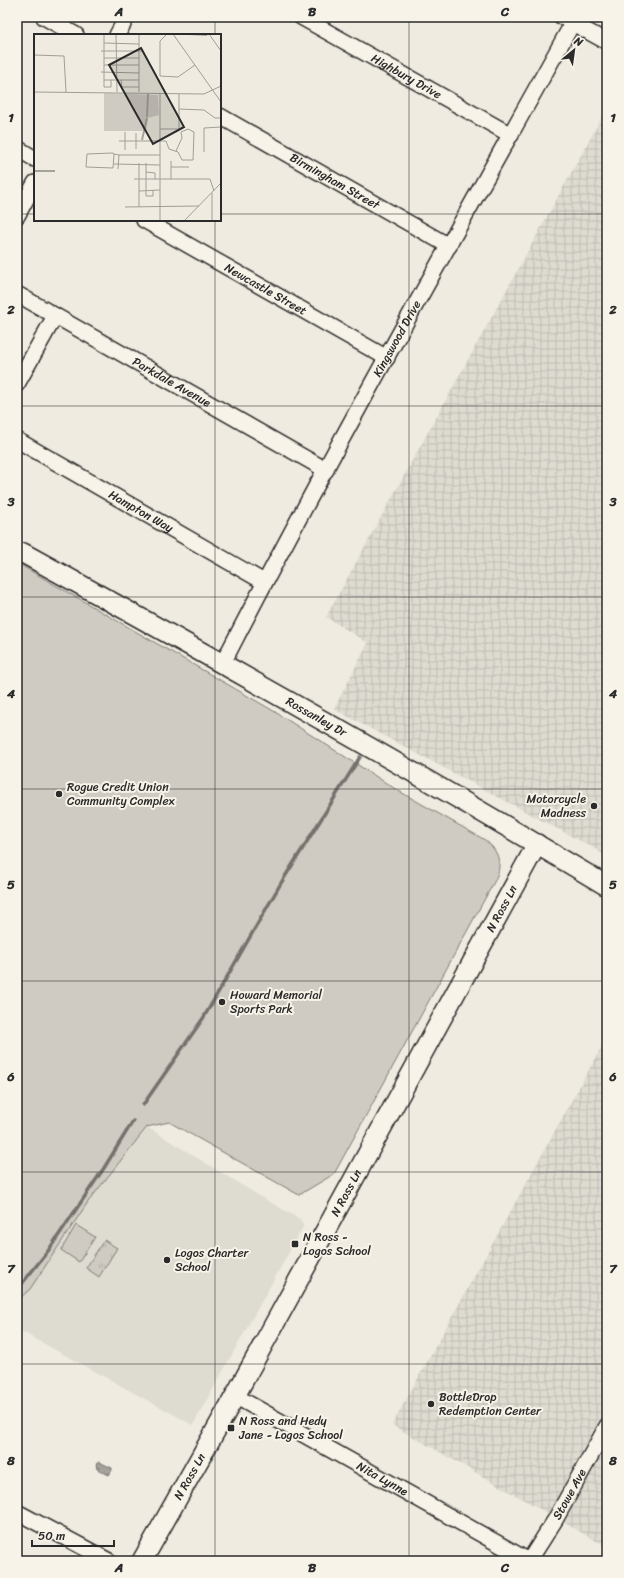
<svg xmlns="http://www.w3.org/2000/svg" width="624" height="1578" viewBox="0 0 624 1578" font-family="Sriracha,sans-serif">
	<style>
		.built { fill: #dedbd1 }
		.industrial { fill: url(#industrial-grid) }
		.green { fill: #cfcbc2; stroke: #7d7b76 }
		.park { fill: url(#park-tufts); stroke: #7d7b76 }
		.water { fill: url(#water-ripples); stroke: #74726e }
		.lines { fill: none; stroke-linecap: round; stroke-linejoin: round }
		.stream { stroke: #74726e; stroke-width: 3.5 }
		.minor-casing { stroke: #2b2b2b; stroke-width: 18 }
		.major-casing { stroke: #2b2b2b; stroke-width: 22 }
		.minor { stroke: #f7f3e8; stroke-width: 15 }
		.major { stroke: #f7f3e8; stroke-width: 19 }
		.grid { fill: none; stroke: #2b2b2b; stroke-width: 1; stroke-opacity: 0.55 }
		.poi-dot { fill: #2b2b2b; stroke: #f7f3e8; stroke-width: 1.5 }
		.labels { text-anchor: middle; stroke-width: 4; stroke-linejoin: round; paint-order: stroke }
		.street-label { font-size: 12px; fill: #2b2b2b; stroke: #f7f3e8 }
		.poi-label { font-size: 12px; fill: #2b2b2b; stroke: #f7f3e8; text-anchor: start }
		.inset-river { fill: none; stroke: #a4a29a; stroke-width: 2 }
		.inset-road { fill: none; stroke: #a19e98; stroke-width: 1 }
		.view { fill: #2b2b2b; fill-opacity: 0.15; stroke: #2b2b2b; stroke-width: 2 }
		.inset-edge { fill: none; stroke: #2b2b2b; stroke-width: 2 }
		.neatline { fill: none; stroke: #2b2b2b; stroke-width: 1.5 }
		.grid-label { font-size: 13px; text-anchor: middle; font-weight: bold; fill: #2b2b2b }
	</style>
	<defs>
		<pattern id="industrial-grid" width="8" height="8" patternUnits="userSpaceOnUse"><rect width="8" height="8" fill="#dedbd1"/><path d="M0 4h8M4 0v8" fill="none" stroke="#bfbcb4"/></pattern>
		<pattern id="park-tufts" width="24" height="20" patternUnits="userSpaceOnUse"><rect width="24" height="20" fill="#cfcbc2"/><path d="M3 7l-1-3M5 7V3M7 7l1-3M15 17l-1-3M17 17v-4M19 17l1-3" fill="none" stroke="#b2aea7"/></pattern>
		<pattern id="water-ripples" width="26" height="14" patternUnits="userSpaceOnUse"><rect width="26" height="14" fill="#a4a29a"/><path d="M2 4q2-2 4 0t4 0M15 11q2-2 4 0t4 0" fill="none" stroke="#86847e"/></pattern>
	</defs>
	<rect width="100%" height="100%" fill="#efebe0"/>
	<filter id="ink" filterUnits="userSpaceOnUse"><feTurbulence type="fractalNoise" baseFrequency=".025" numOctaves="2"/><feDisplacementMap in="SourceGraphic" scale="8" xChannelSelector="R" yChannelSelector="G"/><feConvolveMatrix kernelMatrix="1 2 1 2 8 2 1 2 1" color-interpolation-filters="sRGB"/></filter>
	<g filter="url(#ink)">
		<polygon class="built" points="147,1127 261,1197 300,1219 303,1224 303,1227 193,1425 17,1329 17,1301 30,1289 88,1202"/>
		<g class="industrial">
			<polygon points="607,108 607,857 597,850 334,709 368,643 326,617"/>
			<polygon points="607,1037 607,1547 392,1425"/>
		</g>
		<g class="green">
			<path d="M17,563L272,710L397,790L485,840C500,852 503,866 494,882L334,1174L299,1195L169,1122L147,1127L88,1202L30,1289L17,1301Z"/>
			<polygon points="76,1225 95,1237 79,1262 61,1250"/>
		</g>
		<polygon class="park" points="104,1240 117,1248 99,1277 86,1268"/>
		<polygon class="water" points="99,1462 112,1468 112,1470 109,1475 97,1469 96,1464"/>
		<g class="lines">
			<g class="stream">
				<polyline points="143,1105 204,1017 281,883 360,757"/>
				<polyline points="17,1290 48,1251 104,1168 133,1121"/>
			</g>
			<g class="minor-casing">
				<g id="minor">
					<polyline points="44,17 76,35"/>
					<path id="s1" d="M301,17L511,135"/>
					<polyline points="562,17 607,42"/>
					<polyline points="117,35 127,17"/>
					<path id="s2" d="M220,116L449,246"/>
					<polyline points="17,148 35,159"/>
					<polyline points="17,216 35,183"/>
					<path id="s3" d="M144,220L387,358"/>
					<path id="s4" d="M17,294L326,470"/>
					<polyline points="17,384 55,316"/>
					<path id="s5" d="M17,440L264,582"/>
					<path id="s6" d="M223,663C335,445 457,231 576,17"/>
					<path id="s7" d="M235,1396L529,1561"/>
					<polyline points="17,1512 109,1561"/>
					<path id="s8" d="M529,1561L555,1520L607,1426"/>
				</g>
			</g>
			<g class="major-casing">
				<g id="major">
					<path id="s9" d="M23,553C219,661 415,771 607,886"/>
					<path id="s10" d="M142,1561L235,1396L537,844"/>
				</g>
			</g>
			<use href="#minor" class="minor"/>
			<use href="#major" class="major"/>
		</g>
	</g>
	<path class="grid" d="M215,17V35M409,17V1561M17,214H35M220,214H607M215,220V1561M17,406H607M17,597H607M17,789H607M17,981H607M17,1172H607M17,1364H607"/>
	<g class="poi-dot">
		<circle cx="59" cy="794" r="4"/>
		<circle cx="594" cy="806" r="4"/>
		<circle cx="222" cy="1002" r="4"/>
		<rect x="291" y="1240" width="8" height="8" rx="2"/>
		<circle cx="167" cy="1260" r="4"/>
		<circle cx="431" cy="1404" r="4"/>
		<rect x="227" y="1424" width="8" height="8" rx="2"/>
	</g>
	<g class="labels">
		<g class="street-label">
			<text dy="4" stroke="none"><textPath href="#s1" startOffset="121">Highbury Drive</textPath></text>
			<text dy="4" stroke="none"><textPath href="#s2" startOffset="132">Birmingham Street</textPath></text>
			<text dy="4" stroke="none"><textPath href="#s3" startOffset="140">Newcastle Street</textPath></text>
			<text dy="4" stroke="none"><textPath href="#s6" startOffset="368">Kingswood Drive</textPath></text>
			<text dy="4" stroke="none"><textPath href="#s4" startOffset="178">Parkdale Avenue</textPath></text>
			<text dy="4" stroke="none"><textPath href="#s5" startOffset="143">Hampton Way</textPath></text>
			<text dy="4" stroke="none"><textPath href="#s9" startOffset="336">Rossanley Dr</textPath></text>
			<text dy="4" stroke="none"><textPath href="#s10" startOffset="745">N Ross Ln</textPath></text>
			<text dy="4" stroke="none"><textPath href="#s10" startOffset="421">N Ross Ln</textPath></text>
			<text dy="4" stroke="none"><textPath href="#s10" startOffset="97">N Ross Ln</textPath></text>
			<text dy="4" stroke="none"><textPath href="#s7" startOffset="169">Nita Lynne</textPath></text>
			<text dy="4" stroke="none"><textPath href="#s8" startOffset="78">Stowe Ave</textPath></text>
		</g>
		<g class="poi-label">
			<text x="67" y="791">Rogue Credit Union<tspan x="67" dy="14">Community Complex</tspan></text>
			<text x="586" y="803" text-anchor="end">Motorcycle<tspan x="586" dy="14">Madness</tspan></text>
			<text x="230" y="999">Howard Memorial<tspan x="230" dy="14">Sports Park</tspan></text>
			<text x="303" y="1241">N Ross -<tspan x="303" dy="14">Logos School</tspan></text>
			<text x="175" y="1257">Logos Charter<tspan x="175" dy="14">School</tspan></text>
			<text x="439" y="1401">BottleDrop<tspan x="439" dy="14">Redemption Center</tspan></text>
			<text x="239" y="1425">N Ross and Hedy<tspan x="239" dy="14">Jane - Logos School</tspan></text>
		</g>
	</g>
	<g transform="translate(34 34)">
		<rect width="187" height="187" fill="#efebe0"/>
		<path d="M70,59L124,61L125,81L114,84L112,97H70Z" fill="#cfcbc2"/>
		<path class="inset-river" d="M155,0L173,1M113,83L114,60M108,106L113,84M0,137H21"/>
		<path class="inset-road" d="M70,0V53H77V46M82,0L83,58M105,0V58M133,0L126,7V42L144,43L161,31M139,0L187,68M175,0L187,17M70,9L105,10M67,17H108M0,21L30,22L32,58M70,24H105M70,31H105M67,38L105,39M70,46H105M87,46L88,53H105M0,58L170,60L187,52M126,59V187M145,75L170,76L181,84H187M126,95H145M145,95V60M91,98V116M102,99V115M85,107H132L135,115L144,118L148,126H159L160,98L154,95L147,98M142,117L148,104L147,98M170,118V94L187,93M80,120L79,134L52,133L53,120L78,119H79L80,120L85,121H126M137,127V145M112,129V162H119V156M80,130L126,131M137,133H155M84,135L85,121M112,138L121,139V145M100,145H176L180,157M105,157L126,156M178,159V187M187,170V187M91,173L165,172M105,173V129M150,187L187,149"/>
		<path class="view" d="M107,14L150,93L119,110L75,31Z"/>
		<rect width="187" height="187" class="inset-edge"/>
	</g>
	<rect width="624" height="1578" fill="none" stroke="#f7f3e8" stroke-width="44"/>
	<g transform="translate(574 50) rotate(29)" stroke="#f7f3e8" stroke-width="3" paint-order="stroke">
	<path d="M0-3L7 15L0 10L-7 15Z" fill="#2b2b2b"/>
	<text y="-6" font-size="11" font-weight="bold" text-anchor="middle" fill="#2b2b2b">N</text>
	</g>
	<path d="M32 1540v6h82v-6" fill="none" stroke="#2b2b2b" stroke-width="2"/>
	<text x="38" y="1540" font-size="12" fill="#2b2b2b" stroke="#f7f3e8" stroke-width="3" paint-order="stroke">50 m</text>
	<rect x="22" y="22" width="580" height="1534" class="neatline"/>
	<g class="grid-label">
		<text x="119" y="16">A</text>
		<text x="312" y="16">B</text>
		<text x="505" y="16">C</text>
		<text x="11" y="122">1</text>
		<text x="613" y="122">1</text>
		<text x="11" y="314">2</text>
		<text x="613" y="314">2</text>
		<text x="11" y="506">3</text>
		<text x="613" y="506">3</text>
		<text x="11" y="698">4</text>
		<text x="613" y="698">4</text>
		<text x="11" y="889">5</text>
		<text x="613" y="889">5</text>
		<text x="11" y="1081">6</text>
		<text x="613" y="1081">6</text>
		<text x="11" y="1273">7</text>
		<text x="613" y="1273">7</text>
		<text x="11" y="1465">8</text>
		<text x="613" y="1465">8</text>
		<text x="119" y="1572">A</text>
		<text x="312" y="1572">B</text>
		<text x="505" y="1572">C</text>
	</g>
</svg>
